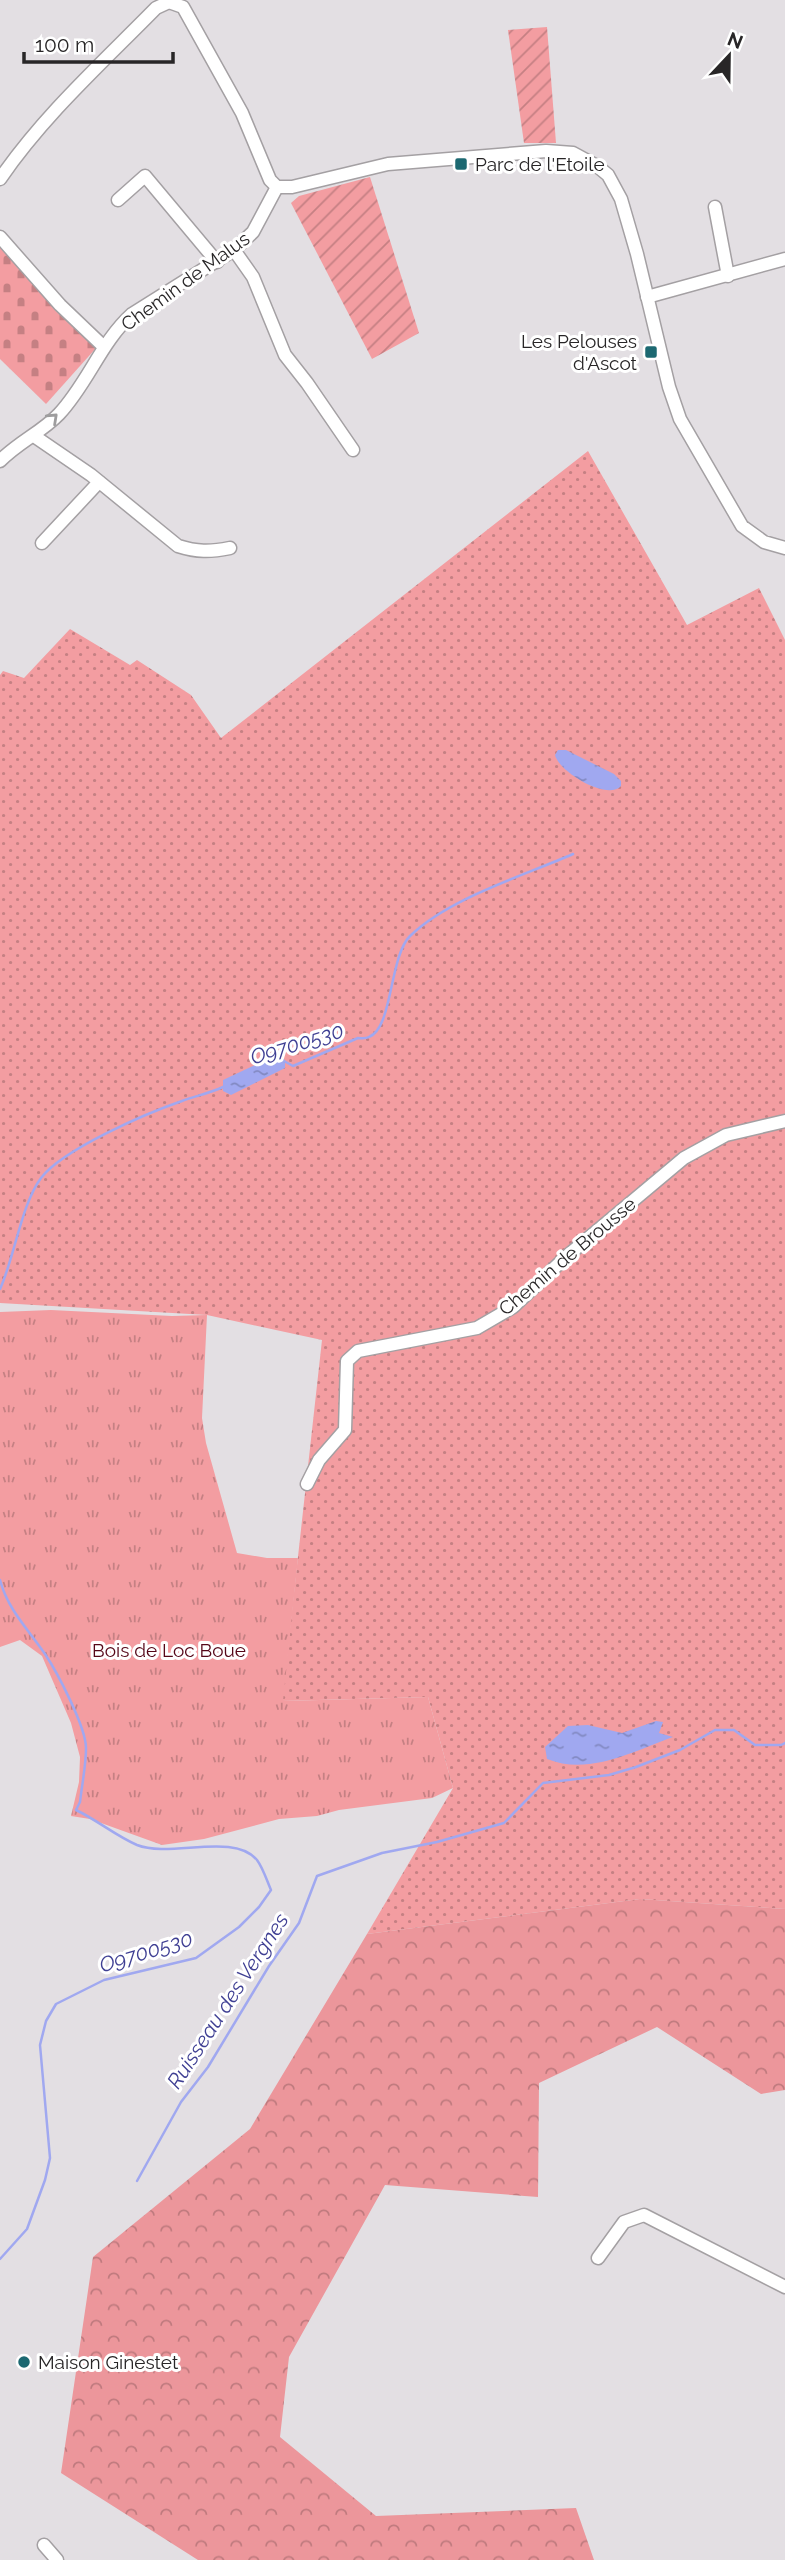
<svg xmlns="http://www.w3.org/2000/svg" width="785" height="2560" viewBox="0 0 785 2560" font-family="Raleway,sans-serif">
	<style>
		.grass { fill: url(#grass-dots) }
		.forest { fill: url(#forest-crowns) }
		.cemetery { fill: url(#cemetery-stones) }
		.park { fill: url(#park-tufts) }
		.garden { fill: url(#garden-furrows) }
		.water { fill: url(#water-ripples) }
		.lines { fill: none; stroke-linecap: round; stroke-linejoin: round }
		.stream { stroke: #a0a8f0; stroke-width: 2.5 }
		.minor-casing { stroke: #a4a0a3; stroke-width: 15 }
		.minor { stroke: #fff; stroke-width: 12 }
		.oneway { stroke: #9e9d9e }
		.poi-dot { fill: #1c6871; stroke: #fff; stroke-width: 2.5 }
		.labels { text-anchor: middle; stroke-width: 6; stroke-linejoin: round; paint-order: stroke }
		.poi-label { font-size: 19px; fill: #282627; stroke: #fff; text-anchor: start }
		.street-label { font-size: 19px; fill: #282627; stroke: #fff }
		.park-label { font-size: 19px; fill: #550718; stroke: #fff }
		.water-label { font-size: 21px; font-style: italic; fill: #3f3f93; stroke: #fff }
	</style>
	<defs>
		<pattern id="grass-dots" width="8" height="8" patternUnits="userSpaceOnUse" patternTransform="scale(1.75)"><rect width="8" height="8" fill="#f39da1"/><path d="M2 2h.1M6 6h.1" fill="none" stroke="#c58083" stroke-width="1.8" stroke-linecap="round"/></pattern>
		<pattern id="forest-crowns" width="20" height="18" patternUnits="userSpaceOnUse" patternTransform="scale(1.75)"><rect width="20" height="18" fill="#ec969b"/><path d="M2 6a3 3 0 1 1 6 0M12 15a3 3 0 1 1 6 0" fill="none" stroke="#bf7a7e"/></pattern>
		<pattern id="cemetery-stones" width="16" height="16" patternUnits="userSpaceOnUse" patternTransform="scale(1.75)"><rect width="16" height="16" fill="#f39da1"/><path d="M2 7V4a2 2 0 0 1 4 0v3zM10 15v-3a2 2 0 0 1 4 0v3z" fill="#c58083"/></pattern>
		<pattern id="park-tufts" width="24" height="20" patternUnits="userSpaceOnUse" patternTransform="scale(1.75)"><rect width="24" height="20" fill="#f39da1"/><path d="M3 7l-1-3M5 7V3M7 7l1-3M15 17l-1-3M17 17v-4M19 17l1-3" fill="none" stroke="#c58083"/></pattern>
		<pattern id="garden-furrows" width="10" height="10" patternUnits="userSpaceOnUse" patternTransform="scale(1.75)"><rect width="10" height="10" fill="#f39da1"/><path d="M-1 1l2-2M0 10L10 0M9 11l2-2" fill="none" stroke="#c58083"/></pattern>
		<pattern id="water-ripples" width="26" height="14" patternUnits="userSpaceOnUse" patternTransform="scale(1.75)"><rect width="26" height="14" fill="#a0a8f0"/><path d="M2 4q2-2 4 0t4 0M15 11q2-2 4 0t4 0" fill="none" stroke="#8289c2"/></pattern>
	</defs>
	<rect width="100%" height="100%" fill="#e3dfe3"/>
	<polygon class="grass" points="588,451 687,625 759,588 785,640 785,1909 640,1899 367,1934 453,1788 428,1697 282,1701 322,1340 207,1315 0,1303 0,675 3,671 24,678 70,629 130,665 137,660 191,695 221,738"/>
	<polygon class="forest" points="640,1899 785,1909 785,2090 761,2094 657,2027 539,2083 538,2197 385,2185 289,2357 280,2437 376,2516 576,2508 594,2560 198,2560 61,2473 93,2257 250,2129 367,1934"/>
	<polygon class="cemetery" points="0,247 97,347 46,404 0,359"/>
	<polygon class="park" points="51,1310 172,1316 207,1315 202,1418 206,1443 237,1553 267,1558 298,1558 283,1701 428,1697 453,1788 432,1798 339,1810 317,1816 279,1819 204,1839 162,1845 90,1819 71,1816 79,1782 80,1757 71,1723 42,1656 20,1640 0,1647 0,1312"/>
	<g class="garden">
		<polygon points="547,27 556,143 524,143 508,30"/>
		<polygon points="370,177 419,333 372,359 291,203 299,196"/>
	</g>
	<g class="water">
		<path d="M558,750H566L614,774L621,781V786C607,801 559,772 555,755Z"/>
		<polygon points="278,1054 285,1060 285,1068 231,1095 223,1091 223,1080"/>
		<path d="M656,1721L663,1722L659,1733L673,1737C634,1751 589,1776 547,1759L545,1747L568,1726L588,1725L622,1733Z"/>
	</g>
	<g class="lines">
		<g class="stream">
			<path d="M284,1061L293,1066L358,1038C362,1038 365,1039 369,1037C393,1028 389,957 410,936C449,898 523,876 573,854"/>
			<path d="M0,1289C15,1256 21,1205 41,1178C63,1149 147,1113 182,1101C196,1096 210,1093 223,1087"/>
			<path d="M0,1580C8,1610 28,1629 45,1654C57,1672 86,1727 86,1748C86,1766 82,1784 80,1802L76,1810C97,1820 116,1836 137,1845C170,1858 234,1832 257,1860C263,1868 267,1881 271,1890L259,1907L239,1927L196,1958L104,1980L56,2004L46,2021L40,2045L50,2158L45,2180L27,2229L0,2259"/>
			<polyline points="137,2181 181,2102 208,2067 269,1966 299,1923 317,1876 382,1853 437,1842 504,1823 543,1783 609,1775 636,1767 680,1750 715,1730 734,1730 755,1745 781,1745 785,1743"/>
		</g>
		<g class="minor-casing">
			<g id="minor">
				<path d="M0,179C44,115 102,63 156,8L169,2L183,7L242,113L270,180L277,187H292L388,164L546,151L573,153L597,166L608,175L621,199L637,254L669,387L680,419L742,526L764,542L785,548"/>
				<polyline points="118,200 145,176 217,262"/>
				<polyline points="715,207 728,276"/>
				<polyline points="0,237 60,305 104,347"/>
				<polyline points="234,250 253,277 285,355 307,383 353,450"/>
				<polyline points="647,297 785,259"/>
				<path d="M34,436L91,475L178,546C197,552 210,552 230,548"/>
				<path d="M0,461C17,443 42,432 59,414C88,383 101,342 132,314L234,250L253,232L277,187"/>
				<polyline points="42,543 99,482"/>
				<polyline points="307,1484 319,1460 345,1430 347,1361 358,1351 477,1328 513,1307 567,1256 684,1158 726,1135 785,1121"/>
				<polyline points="598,2258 624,2222 644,2215 785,2287"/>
				<polyline points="44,2545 57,2560"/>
			</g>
		</g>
		<use href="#minor" class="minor"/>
	</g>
	<defs><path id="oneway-chevron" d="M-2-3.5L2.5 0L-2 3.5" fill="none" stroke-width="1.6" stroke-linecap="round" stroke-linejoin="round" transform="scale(1.75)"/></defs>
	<use class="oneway" href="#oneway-chevron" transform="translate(53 418) rotate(-43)"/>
	<g class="poi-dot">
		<rect x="454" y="157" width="14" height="14" rx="3.5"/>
		<rect x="644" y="345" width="14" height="14" rx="3.5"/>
		<circle cx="24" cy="2362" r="7"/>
	</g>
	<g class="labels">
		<g class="poi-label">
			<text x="475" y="171">Parc de l'Etoile</text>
			<text x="637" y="348" text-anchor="end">Les Pelouses<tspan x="637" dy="22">d'Ascot</tspan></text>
			<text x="38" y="2369">Maison Ginestet</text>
		</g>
		<g class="street-label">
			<text transform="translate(185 281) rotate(-36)" y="7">Chemin de Malus</text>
			<text transform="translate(567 1256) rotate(-40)" y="7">Chemin de Brousse</text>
		</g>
		<g class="park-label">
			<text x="169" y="1657">Bois de Loc Boue</text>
		</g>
		<g class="water-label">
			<text transform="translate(297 1044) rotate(-17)" y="7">O9700530</text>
			<text transform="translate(146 1952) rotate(-17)" y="7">O9700530</text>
			<text transform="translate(228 2001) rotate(-57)" y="7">Ruisseau des Vergnes</text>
		</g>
	</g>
	<g transform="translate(729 56) rotate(22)" stroke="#ffffff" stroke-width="5" paint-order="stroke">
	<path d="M0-5L12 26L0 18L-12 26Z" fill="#282627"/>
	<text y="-10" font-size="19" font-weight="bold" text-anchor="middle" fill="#282627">N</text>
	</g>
	<path d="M24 52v10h149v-10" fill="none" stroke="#282627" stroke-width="3.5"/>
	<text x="35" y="52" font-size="21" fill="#282627" stroke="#ffffff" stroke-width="5" paint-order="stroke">100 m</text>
</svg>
